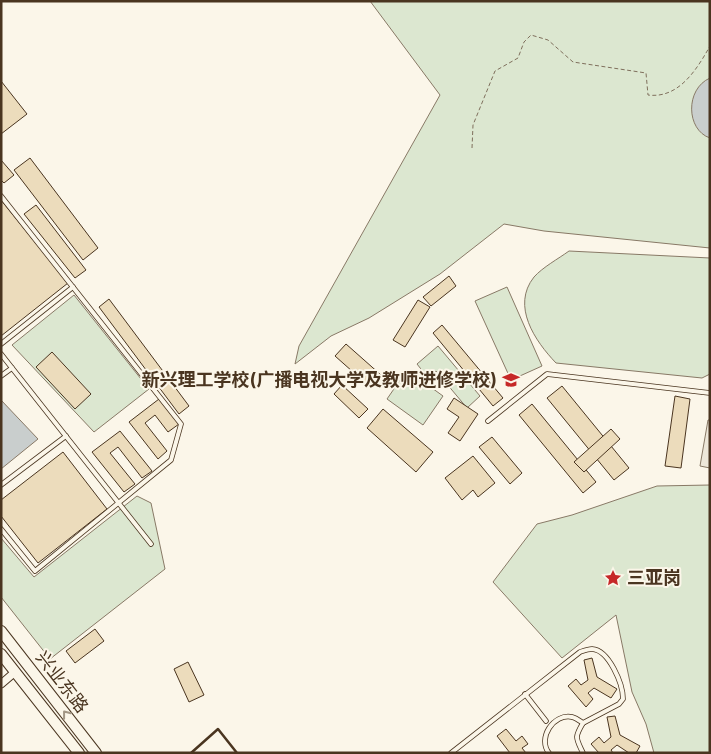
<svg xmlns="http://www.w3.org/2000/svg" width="711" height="754" viewBox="0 0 711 754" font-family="Inter,'Noto Sans SC',sans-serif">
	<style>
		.green { fill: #dce7d0; stroke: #887966 }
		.parking { fill: #ede7d9; stroke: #887966 }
		.water { fill: #c9cecd; stroke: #887966 }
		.building { fill: #ecdcbc; stroke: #4a3520 }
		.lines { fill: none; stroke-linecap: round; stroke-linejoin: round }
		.lane-casing { stroke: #4a3520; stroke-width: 5.5 }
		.street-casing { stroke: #4a3520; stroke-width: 9 }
		.secondary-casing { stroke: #4a3520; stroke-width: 12 }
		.path { stroke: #7f6f5c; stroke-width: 1; stroke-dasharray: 4 2.5; stroke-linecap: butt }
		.lane { stroke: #fbf6e9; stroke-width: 4 }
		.street { stroke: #fbf6e9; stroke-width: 7 }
		.secondary { stroke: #fbf6e9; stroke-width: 10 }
		.wall { stroke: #4a3520; stroke-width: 2.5 }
		.oneway { stroke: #a29684 }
		.labels { text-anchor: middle; stroke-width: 4; stroke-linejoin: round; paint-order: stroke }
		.poi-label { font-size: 18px; font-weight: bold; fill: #4a3520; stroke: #fbf6e9; text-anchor: end }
		.street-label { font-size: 18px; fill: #4a3520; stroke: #fbf6e9 }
	</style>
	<rect width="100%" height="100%" fill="#fbf6e9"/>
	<g class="green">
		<polygon points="370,1 710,1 710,248 544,231 504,224 440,274 369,318 331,336 295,364 299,346 440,95"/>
		<path d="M569,251L710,258V374L702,378L556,363C535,341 511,306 534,277C543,267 558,259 569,251Z"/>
		<polygon points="507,287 542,366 511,380 475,301"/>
		<polygon points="74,295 149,389 94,432 12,345"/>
		<polygon points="438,346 480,396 467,408 436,371 428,378 417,364"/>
		<polygon points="407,370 443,396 423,425 387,399"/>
		<polygon points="710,485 710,753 654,753 646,724 632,692 616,615 562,658 493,582 537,524 572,515 657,486"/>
		<polygon points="137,496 151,503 165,569 50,659 1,597 1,538 34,577"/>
	</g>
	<polygon class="parking" points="708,420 710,420 710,468 700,466"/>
	<g class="water">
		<path d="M710,78V138C686,130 685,89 710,78Z"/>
		<polygon points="1,400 38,439 1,469"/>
	</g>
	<g class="building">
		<polygon points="1,81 27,114 1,134"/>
		<polygon points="30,158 98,248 83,260 14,170"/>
		<polygon points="1,160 14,175 4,183 1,180"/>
		<polygon points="1,200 68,283 1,336"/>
		<polygon points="36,205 86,270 75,278 24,214"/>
		<polygon points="449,276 456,286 431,306 423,297"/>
		<polygon points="109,299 189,406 179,414 99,307"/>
		<polygon points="418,300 430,307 405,347 393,340"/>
		<polygon points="442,325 503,398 493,406 433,333"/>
		<polygon points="346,344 381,375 370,387 335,356"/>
		<polygon points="52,352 91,394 75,409 36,367"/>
		<polygon points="342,385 368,409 359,418 334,394"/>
		<polygon points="562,386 629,468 614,480 547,398"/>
		<polygon points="675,396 690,399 681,468 665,466"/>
		<polygon points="454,398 478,414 460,441 448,433 459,417 447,409"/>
		<polygon points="159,399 179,424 168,432 155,415 145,423 167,451 158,459 129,422"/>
		<polygon points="532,404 596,482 583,493 519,415"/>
		<polygon points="383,409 433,452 416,472 367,428"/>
		<polygon points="611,429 620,439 584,472 574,462"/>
		<polygon points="120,431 152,471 142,478 118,447 110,453 135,484 124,492 92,452"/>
		<polygon points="492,437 522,473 510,484 479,447"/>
		<polygon points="63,452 107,509 38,563 1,516 1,500"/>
		<polygon points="473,456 495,483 478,497 473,490 462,500 445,478"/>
		<polygon points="95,629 104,641 75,663 66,651"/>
		<polygon points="592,658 597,677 617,689 611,698 594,688 588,693 593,699 586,707 568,686 576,679 581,685 588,680 584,660"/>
		<polygon points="188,662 204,695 189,702 174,669"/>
		<polygon points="615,716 620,735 640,746 636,753 629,753 617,745 611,750 613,753 599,753 591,744 599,737 604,743 611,737 607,717"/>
		<polygon points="506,729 516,741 522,736 528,744 522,748 526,753 510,753 497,736"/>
	</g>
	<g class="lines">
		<g class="lane-casing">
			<g id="lane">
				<polyline points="1,196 181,424 171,460 35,571 1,529"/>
				<polyline points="1,344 73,287"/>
				<polyline points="1,354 151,544"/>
				<polyline points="1,376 12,368"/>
				<polyline points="488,421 547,374 710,393"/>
				<polyline points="1,485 66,436"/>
				<polyline points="525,694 546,721"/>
				<path d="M451,753L580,652C583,651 588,649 592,649C609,650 623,684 623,699L619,704L583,723C580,721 576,718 572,717C554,713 537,738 549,753"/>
				<path d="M583,753C576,738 574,738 583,723"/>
			</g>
		</g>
		<g class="street-casing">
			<polyline id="street" points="1,684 15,672"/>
		</g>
		<g class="secondary-casing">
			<g id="secondary">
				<polyline points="1,631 96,753"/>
				<polyline points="1,654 79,753"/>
			</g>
		</g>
		<path class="path" d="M472,148L473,125L495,71L518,58L524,42L531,35L548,40L573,62L646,73L648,95C679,99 697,69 710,46"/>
		<use href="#lane" class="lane"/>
		<use href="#street" class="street"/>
		<use href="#secondary" class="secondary"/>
		<polyline class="wall" points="191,753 218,729 237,753"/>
	</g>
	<defs><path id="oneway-chevron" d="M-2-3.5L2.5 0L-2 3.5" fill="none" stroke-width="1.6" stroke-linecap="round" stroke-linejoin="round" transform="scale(1.25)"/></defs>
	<use class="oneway" href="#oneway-chevron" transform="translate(66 714) rotate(-128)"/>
	<defs>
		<g id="university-bare" transform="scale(1.35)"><path d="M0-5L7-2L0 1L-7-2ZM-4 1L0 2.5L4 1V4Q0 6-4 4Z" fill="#c62828" stroke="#fbf6e9" stroke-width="2.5" paint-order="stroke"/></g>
		<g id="sight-bare" transform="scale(1.35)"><path d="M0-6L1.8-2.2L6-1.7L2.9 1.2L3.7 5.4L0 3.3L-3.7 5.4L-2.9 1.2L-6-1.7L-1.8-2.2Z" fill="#c62828" stroke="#fbf6e9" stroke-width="2.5" paint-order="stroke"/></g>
	</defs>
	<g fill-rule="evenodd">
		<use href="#university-bare" x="511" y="380"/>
		<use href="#sight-bare" x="613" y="578"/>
	</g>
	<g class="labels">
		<g class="poi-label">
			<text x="497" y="386">新兴理工学校(广播电视大学及教师进修学校)</text>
			<text x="627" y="584" text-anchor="start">三亚岗</text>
		</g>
		<g class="street-label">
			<text transform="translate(62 682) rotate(52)" y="6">兴业东路</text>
		</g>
	</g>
	<rect width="711" height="754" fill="none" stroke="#4a3520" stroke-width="5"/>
</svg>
